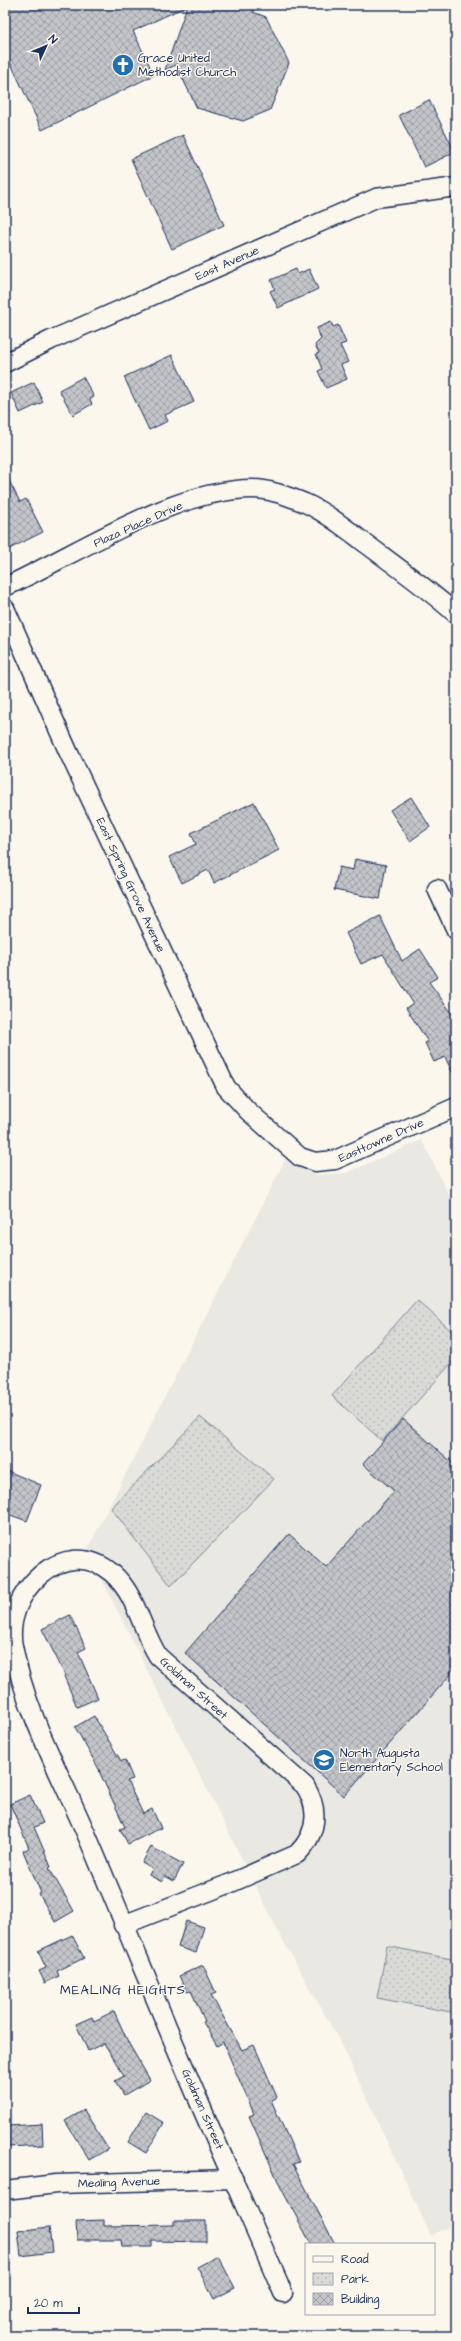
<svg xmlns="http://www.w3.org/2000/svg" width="461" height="2341" viewBox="0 0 461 2341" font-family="'Architects Daughter',sans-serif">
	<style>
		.built { fill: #eae8e2 }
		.park { fill: url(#park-dots); stroke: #7a849a }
		.building { fill: url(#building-cross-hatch); stroke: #1b2f5e }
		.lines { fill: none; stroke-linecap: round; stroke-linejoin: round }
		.minor-casing { stroke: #1b2f5e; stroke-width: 21 }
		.minor { stroke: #fbf7ec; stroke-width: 18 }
		.labels { text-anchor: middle; stroke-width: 3; stroke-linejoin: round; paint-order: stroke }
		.poi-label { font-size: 12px; fill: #1b2f5e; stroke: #fbf7ec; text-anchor: start }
		.street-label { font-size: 12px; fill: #1b2f5e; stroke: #fbf7ec }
		.neighbourhood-label { font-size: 13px; letter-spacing: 1px; fill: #1b2f5e; stroke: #fbf7ec }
	</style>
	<defs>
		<pattern id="park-dots" width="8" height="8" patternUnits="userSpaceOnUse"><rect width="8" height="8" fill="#dadad7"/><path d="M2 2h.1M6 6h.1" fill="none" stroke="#babbbb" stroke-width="1.8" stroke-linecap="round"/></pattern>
		<pattern id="building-cross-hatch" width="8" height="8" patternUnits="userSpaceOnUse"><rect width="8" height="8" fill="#c3c5c9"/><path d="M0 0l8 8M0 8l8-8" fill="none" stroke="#9ea0a6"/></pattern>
	</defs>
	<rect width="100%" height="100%" fill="#fbf7ec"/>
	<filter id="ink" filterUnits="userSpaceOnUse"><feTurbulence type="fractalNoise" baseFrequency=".025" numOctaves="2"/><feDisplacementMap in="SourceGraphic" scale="8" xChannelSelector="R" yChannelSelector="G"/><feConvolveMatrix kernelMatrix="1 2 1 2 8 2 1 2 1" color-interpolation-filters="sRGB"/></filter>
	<g filter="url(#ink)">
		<polygon class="built" points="422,1140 456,1210 456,2223 431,2236 342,2045 281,1937 103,1582 82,1560 286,1158 317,1175 346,1173"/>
		<g class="park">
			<polygon points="417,1300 456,1335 456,1358 382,1441 332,1396"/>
			<polygon points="200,1417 274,1479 171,1586 111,1508"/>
			<polygon points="387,1946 456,1960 456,2013 377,1998"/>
		</g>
		<g class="building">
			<polygon points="5,5 256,5 253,12 266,17 289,63 270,110 243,121 197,108 176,65 165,70 187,6 133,31 154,75 42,130 5,51"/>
			<polygon points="429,100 455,152 424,167 399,115"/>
			<polygon points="183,135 224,225 172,249 131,159"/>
			<polygon points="296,269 298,274 309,269 318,289 278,308 270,291 275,289 271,280"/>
			<polygon points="331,322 333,327 338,325 346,343 340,345 348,362 341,365 347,379 326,388 318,371 322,369 316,354 319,353 315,345 321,339 317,328"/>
			<polygon points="172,355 194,402 165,415 168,421 149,430 124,377"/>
			<polygon points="83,377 94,397 90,399 92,404 73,415 59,390"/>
			<polygon points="34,382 43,402 20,413 11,393"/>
			<polygon points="5,473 20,502 26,499 43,532 9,549 5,540"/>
			<polygon points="411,797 430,827 410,841 390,810"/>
			<polygon points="254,802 279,850 214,883 208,870 182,883 169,857 196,844 191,833"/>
			<polygon points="355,859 386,865 380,899 334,890 339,867 353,870"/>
			<polygon points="380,916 402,961 420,949 438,977 429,982 456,1019 456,1080 445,1057 434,1062 425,1043 428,1042 406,1008 413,1003 383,954 361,964 346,933"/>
			<polygon points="403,1419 456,1466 456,1666 450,1673 451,1674 344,1796 185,1653 289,1534 326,1567 394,1491 363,1464"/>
			<polygon points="5,1470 41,1485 27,1521 5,1513"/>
			<polygon points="70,1615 86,1648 78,1652 98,1698 77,1707 64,1676 65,1675 42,1629"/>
			<polygon points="94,1716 121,1761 125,1760 133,1779 127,1781 143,1814 152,1809 161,1828 128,1844 120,1829 125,1827 99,1771 100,1771 75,1727"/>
			<polygon points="30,1795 43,1823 34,1827 51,1867 49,1868 74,1911 55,1922 39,1894 41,1893 23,1851 29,1848 10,1804"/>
			<polygon points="151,1847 183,1864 174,1881 165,1876 162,1882 149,1875 152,1869 142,1863"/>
			<polygon points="186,1921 204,1927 196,1953 178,1947"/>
			<polygon points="72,1935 84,1958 57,1971 59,1976 45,1983 39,1971 46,1968 38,1951"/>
			<polygon points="203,1965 216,1993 211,1995 242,2050 254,2045 277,2097 271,2100 299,2162 293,2164 335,2244 311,2244 281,2188 249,2116 254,2114 223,2042 217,2046 203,2022 205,2021 191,1991 187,1992 179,1976"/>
			<polygon points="114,2011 129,2044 150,2080 124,2095 115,2081 124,2076 104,2043 88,2051 76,2024 92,2017 94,2021"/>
			<polygon points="84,2110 108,2149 89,2160 65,2121"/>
			<polygon points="146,2112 164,2123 146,2153 128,2142"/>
			<polygon points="42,2124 43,2145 8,2147 7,2126"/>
			<polygon points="104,2220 104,2226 174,2225 174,2221 206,2221 206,2242 152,2241 152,2247 122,2247 121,2240 77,2240 76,2221"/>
			<polygon points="49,2227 52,2252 21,2256 18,2231"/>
			<polygon points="218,2256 235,2288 214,2299 197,2267"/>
		</g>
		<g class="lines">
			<g class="minor-casing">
				<g id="minor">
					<polyline points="5,363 51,340 376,198 456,187"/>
					<path d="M5,587C77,554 173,489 253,489C270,489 290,497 305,503C325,512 344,527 361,540C393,564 426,587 456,614"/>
					<polyline points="5,608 67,749 226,1087 248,1111 300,1157 315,1162 335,1160 456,1107"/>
					<polyline points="437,889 456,930"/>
					<path d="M123,1925L231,1883L297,1854C317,1834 320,1810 305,1786L158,1656C141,1629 137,1595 112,1573C64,1532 3,1594 13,1646C25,1712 62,1777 88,1838C126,1927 162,2016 200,2104C227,2167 256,2230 283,2293"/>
					<polyline points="5,2190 56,2184 234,2179"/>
				</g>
			</g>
			<use href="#minor" class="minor"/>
		</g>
	</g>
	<defs>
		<g id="church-disc" transform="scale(1.15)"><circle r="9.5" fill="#1f6fb2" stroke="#fbf7ec"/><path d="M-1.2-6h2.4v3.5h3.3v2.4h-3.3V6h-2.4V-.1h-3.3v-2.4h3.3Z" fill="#fff"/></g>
		<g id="school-disc" transform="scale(1.15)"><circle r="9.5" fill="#1f6fb2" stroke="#fbf7ec"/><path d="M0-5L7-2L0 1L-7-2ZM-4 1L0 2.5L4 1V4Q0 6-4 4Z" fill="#fff"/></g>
	</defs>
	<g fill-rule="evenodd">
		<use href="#church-disc" x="123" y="65"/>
		<use href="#school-disc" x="324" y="1760"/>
	</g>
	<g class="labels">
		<g class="poi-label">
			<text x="138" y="62">Grace United<tspan x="138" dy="14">Methodist Church</tspan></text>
			<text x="340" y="1757">North Augusta<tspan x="340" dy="14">Elementary School</tspan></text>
		</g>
		<g class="street-label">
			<text transform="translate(227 263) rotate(-24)" y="4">East Avenue</text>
			<text transform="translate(138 524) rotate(-24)" y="4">Plaza Place Drive</text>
			<text transform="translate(131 885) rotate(65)" y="4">East Spring Grove Avenue</text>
			<text transform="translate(381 1140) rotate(-24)" y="4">Easttowne Drive</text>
			<text transform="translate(194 1688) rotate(42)" y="4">Goldman Street</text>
			<text transform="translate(203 2109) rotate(66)" y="4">Goldman Street</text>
			<text transform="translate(119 2182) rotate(-2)" y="4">Mealing Avenue</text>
		</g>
		<g class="neighbourhood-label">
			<text x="123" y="1994">MEALING HEIGHTS</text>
		</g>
	</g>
	<rect width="461" height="2341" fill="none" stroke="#fbf7ec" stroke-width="20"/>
	<rect x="10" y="10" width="441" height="2321" fill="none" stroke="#1b2f5e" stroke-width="1.5" filter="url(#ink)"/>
	<rect x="305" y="2243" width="130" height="72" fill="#fbf7ec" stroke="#a1a7b3"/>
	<rect x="313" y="2256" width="20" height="6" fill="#fbf7ec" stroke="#a1a7b3"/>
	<text x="341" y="2263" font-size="12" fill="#1b2f5e">Road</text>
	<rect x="313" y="2273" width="20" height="12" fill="url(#park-dots)" stroke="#a1a7b3"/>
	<text x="341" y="2283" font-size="12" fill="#1b2f5e">Park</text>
	<rect x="313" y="2293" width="20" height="12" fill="url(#building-cross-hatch)" stroke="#a1a7b3"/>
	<text x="341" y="2303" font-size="12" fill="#1b2f5e">Building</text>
	<g transform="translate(46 46) rotate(46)" stroke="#fbf7ec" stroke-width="3" paint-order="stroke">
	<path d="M0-3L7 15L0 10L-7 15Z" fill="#1b2f5e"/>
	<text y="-6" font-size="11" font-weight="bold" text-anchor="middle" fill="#1b2f5e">N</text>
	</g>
	<path d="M28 2307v6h51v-6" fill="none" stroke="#1b2f5e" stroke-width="2"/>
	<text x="34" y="2307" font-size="12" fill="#1b2f5e" stroke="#fbf7ec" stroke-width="3" paint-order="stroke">20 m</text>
</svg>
